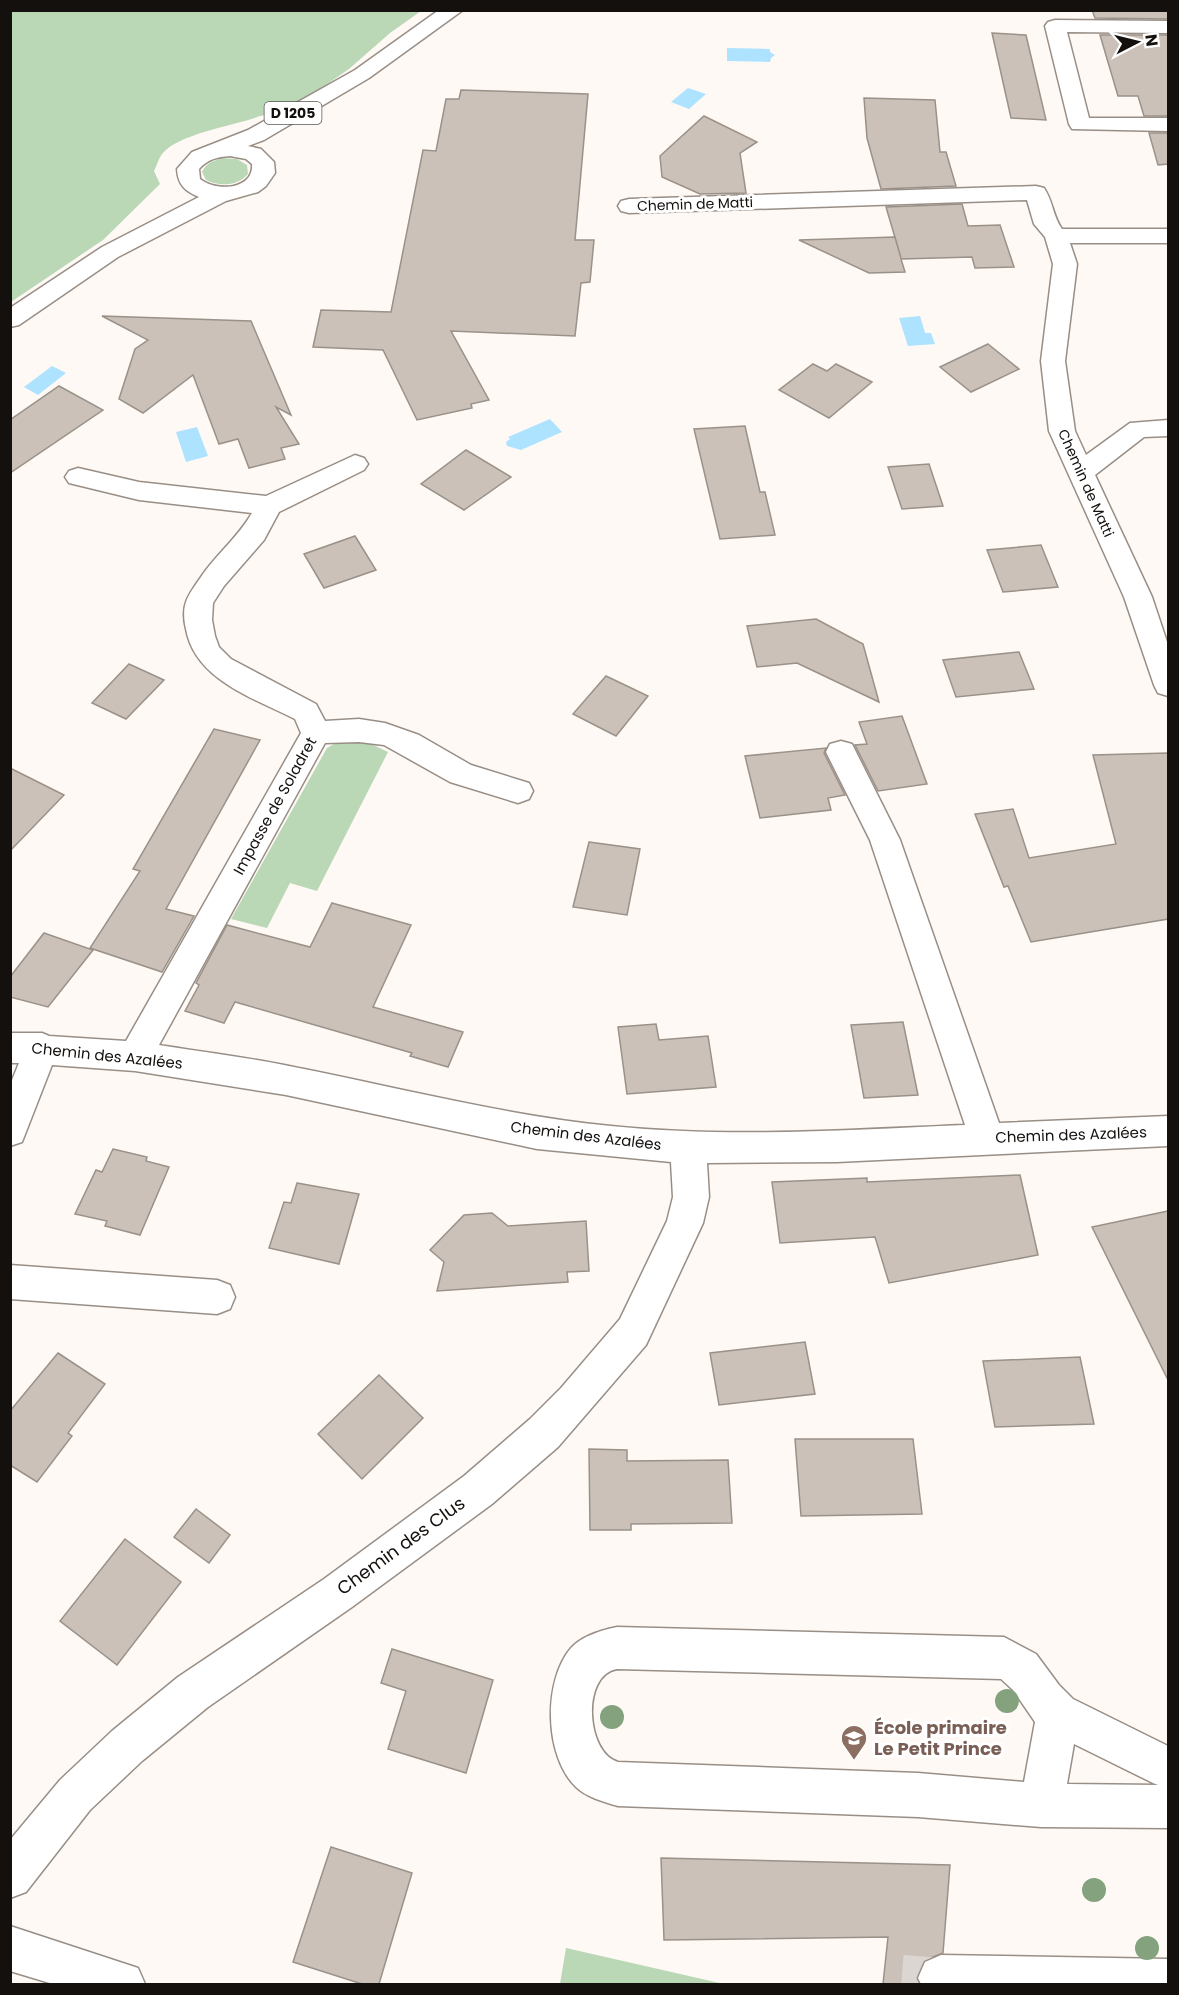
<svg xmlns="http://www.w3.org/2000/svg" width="1179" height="1995" viewBox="0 0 1179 1995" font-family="Poppins,sans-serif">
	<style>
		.green { fill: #bad7b6 }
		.water { fill: #ade3ff }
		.building { fill: #cbc1b8; stroke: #9a9188; stroke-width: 1.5 }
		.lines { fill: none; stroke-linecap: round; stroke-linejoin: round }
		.minor-tunnel { stroke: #dbd6d2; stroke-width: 40; stroke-dasharray: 40 20; stroke-linecap: butt }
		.minor-casing { stroke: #988e86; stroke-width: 3 }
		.major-casing { stroke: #988e86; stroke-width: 3 }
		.minor { fill: #fff; fill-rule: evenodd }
		.major { fill: #fff; fill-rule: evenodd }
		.tree { fill: #83a27d }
		.labels { text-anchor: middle; stroke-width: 6; stroke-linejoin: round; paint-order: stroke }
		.shield { fill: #fff; stroke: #5a5856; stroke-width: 1.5 }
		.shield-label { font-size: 14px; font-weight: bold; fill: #14100e }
		.far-street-label { font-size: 14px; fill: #14100e; stroke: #fff }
		.street-label { font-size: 15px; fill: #14100e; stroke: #fff }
		.near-street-label { font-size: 18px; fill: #14100e; stroke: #fff }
		.near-education-label { font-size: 18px; font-weight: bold; fill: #785e54; stroke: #fff; text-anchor: start }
	</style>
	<rect width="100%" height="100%" fill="#fef9f5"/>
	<g class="green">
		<path d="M11,11H421L390,33L349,69L279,117L273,114L260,116C235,126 179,133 162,154C159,158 157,165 154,171L160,184L103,240L11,302Z"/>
		<path d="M222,158L237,159L247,165L248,174C238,186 220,187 206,180L202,172C206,163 213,161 222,158Z"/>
		<polygon points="341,740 363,740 388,752 317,891 290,883 267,928 231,919 327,748"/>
		<polygon points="566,1948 724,1984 560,1984"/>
	</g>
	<g class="water">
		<polygon points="727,48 770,49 770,52 775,55 771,58 770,62 727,61"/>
		<polygon points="688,88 706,94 689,109 671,102"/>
		<polygon points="920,316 925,333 931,333 935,344 908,346 899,318"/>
		<polygon points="52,366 66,373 38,395 24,387"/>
		<polygon points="550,419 562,432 521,450 507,446 506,442 510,439 508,437"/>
		<polygon points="197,427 208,456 186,462 176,432"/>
	</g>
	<g class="building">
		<polygon points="1092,10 1168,10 1168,19 1095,18"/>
		<polygon points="992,33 1026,35 1046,120 1011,118"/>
		<polygon points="1100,35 1168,35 1168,116 1144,116 1138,96 1118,96"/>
		<polygon points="461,90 588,94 575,240 594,240 590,282 581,283 575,336 451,331 489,400 471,404 472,408 417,420 383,350 313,347 321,310 391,312 423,150 436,151 446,99 459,99"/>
		<polygon points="864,98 935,100 940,152 946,152 956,186 881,189 867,138"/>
		<polygon points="704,116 757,142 740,153 746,193 700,194 662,177 660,156"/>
		<polygon points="1149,133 1168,133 1168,164 1158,165"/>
		<polygon points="962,204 968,226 1000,225 1014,267 975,268 972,257 901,259 905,272 869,273 799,240 895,237 901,258 886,207"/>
		<polygon points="102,316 251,321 291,415 276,407 299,444 281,448 285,459 249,468 238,439 219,444 193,375 143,413 119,399 135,349 148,340"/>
		<polygon points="988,344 1019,369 971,392 940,367"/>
		<polygon points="813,364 827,371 836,364 872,382 829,418 779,390"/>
		<polygon points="59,386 103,410 10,473 10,420"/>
		<polygon points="745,426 760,492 765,492 775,535 720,539 694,429"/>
		<polygon points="466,450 511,477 464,510 421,484"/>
		<polygon points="929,464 943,506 902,509 888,467"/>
		<polygon points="355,536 376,570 324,588 304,554"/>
		<polygon points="1041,545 1058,587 1003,592 987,550"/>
		<polygon points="816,619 863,644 879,702 797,663 757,667 747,626"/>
		<polygon points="1019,652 1034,689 956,697 943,660"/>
		<polygon points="129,664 164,680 126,719 92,703"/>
		<polygon points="606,676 648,696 616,736 573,714"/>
		<polygon points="902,716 927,784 878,791 855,745 867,744 859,722"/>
		<polygon points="214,729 260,740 166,909 194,916 162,972 90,948 140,871 133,869"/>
		<polygon points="826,748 824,753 845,795 828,798 831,810 760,818 745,756"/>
		<polygon points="1168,753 1168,919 1031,942 1008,886 1004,887 975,814 1013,809 1029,858 1116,844 1093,755"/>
		<polygon points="10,768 64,795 10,851"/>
		<polygon points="589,842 640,849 627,915 573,907"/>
		<polygon points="332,903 411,925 373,1007 463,1032 448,1067 410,1056 412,1053 235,1002 224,1023 185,1011 199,985 196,983 227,925 310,947"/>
		<polygon points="44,933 93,950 48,1007 10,997 10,977"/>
		<polygon points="903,1022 918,1095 864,1098 851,1025"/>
		<polygon points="656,1024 659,1040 708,1036 716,1087 627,1094 618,1027"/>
		<polygon points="113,1149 147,1157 146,1161 169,1167 140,1235 105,1226 107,1221 75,1214 96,1170 102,1172"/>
		<polygon points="1020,1175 1038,1255 889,1283 875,1237 780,1243 772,1182 867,1178 867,1182"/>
		<polygon points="297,1183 359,1194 339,1264 269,1248 284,1202 291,1203"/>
		<polygon points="1168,1211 1168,1380 1092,1227"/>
		<polygon points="492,1213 508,1226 586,1221 589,1271 567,1272 568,1282 437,1291 444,1262 430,1250 464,1215"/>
		<polygon points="805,1342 815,1394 719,1405 710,1353"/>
		<polygon points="58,1353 105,1384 68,1433 72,1436 37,1482 10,1465 10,1411"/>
		<polygon points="1080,1357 1094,1424 995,1427 983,1361"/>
		<polygon points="379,1375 423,1418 362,1479 318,1434"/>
		<polygon points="795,1439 913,1439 922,1514 801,1516"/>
		<polygon points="589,1449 627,1450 627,1461 728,1460 732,1523 631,1524 631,1530 590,1530"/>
		<polygon points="196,1509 230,1535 209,1563 174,1537"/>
		<polygon points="125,1539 181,1582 117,1665 60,1621"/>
		<polygon points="392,1649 493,1680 466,1773 388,1749 406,1691 381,1683"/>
		<polygon points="331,1847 412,1873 379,1984 362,1984 293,1962"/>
		<polygon points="661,1858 950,1865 943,1953 923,1961 916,1977 919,1984 883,1984 888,1937 664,1940"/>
	</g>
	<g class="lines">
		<polyline class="minor-tunnel" points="902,1975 941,1978"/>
		<g class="minor-casing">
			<g id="minor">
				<polygon points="1055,20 1168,21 1168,33 1067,32 1089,118 1168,118 1168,131 1072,129 1069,124 1045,26 1048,22"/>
				<path d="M1036,186L1044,188C1053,201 1053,217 1062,229H1168V243H1070L1077,264L1065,361L1075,431L1086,455L1130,423L1168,420V436L1144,437L1095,475L1152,597L1168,645V696L1158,693L1154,685L1124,597L1049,431L1041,361L1053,264L1045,237L1034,224L1027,200L629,213L621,211L618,206L621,201L629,199Z"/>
				<path d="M355,455L364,458L368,464L364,470L279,512L264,540L224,586L213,603L212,620L215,636L219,647L231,659L316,704L325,721L359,719L385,723L419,735L471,765L529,783L533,791L529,799L518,803L450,782L384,745L359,742L325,743L159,1045C202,1052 246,1057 289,1066C396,1087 502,1115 611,1126C728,1138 847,1130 965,1125L870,840L826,752L830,744L841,741L852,744L900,840L999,1123L1168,1116V1146L837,1162L707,1163L709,1197L703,1223L646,1345L558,1447L492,1504L352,1607L208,1707L142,1761L90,1810L26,1892L10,1898V1840L60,1780L112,1731L178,1677L324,1579L464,1476L530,1419L561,1388L620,1319L667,1221L673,1197L671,1162L537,1149L286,1095L135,1071L52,1065L22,1142L10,1146V1085L19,1063H10V1033H42L49,1036L126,1041L301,733L295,719C254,698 195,680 186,629C184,621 183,610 186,602C189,593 197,583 203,574C218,553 239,536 252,513L139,500L69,483L65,477L69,471L78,468L139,482L266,496Z"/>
				<polygon points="10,1265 217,1280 230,1285 235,1297 230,1309 217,1314 10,1299"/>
				<path d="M617,1627L1004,1637L1036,1654L1059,1685L1073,1699L1168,1746V1828L1041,1827L918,1817L618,1806C604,1802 586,1797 576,1787C544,1756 543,1681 571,1648C582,1636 602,1630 617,1627ZM617,1669L1001,1679L1013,1690L1035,1722L1024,1782L918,1773L618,1762C586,1753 581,1675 617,1669ZM1074,1744L1153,1783L1158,1785L1067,1784Z"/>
				<polygon points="10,1926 138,1968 145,1984 53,1984 10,1971"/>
				<polygon points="941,1955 1168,1959 1168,1984 921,1984 918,1978 925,1962"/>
			</g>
		</g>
		<g class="major-casing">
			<path id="major" d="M439,10H463L369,78L264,140L248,146L261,149L274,162L275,173L266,186L258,192L226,201L118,257L19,325L10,327V308L102,247L199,197C185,191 178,185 177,169L192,152L248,130L355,70ZM230,156L246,159L252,164C254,190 216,192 200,179L199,169C208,159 217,157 230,156Z"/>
		</g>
		<use href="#minor" class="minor"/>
		<use href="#major" class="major"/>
	</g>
	<g class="tree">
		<circle cx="1007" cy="1701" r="12"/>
		<circle cx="612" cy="1717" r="12"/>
		<circle cx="1094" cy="1890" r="12"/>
		<circle cx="1147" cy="1948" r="12"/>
	</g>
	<defs>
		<g id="school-pin" transform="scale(1.35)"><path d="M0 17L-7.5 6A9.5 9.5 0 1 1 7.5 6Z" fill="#8d6e63" stroke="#fff"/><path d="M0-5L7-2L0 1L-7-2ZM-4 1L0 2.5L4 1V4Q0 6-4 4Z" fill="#fff"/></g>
	</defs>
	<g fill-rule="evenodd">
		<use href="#school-pin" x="854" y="1738"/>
	</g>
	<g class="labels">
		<rect class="shield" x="264.5" y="102" width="57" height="22" rx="4.5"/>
		<g class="shield-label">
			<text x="293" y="118">D 1205</text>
		</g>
		<g class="far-street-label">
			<text transform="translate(695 204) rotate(-2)" y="5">Chemin de Matti</text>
			<text transform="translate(1086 483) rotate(66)" y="5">Chemin de Matti</text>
		</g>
		<g class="street-label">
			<text transform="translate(275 806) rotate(-61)" y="5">Impasse de Soladret</text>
			<text transform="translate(107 1056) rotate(6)" y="5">Chemin des Azalées</text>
			<text transform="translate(1071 1135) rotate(-2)" y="5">Chemin des Azalées</text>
			<text transform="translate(586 1136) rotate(7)" y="5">Chemin des Azalées</text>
		</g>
		<g class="near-street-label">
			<text transform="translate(401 1546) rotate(-36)" y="6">Chemin des Clus</text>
		</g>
		<g class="near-education-label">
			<text x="874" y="1734">École primaire<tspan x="874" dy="21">Le Petit Prince</tspan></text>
		</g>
	</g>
	<rect width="1179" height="1995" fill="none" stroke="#14100e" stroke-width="24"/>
	<g transform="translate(1137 42) rotate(83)" stroke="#ffffff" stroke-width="4.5" paint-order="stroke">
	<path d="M0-4.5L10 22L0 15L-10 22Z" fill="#14100e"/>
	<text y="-9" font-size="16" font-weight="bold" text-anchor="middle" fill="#14100e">N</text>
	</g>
</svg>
